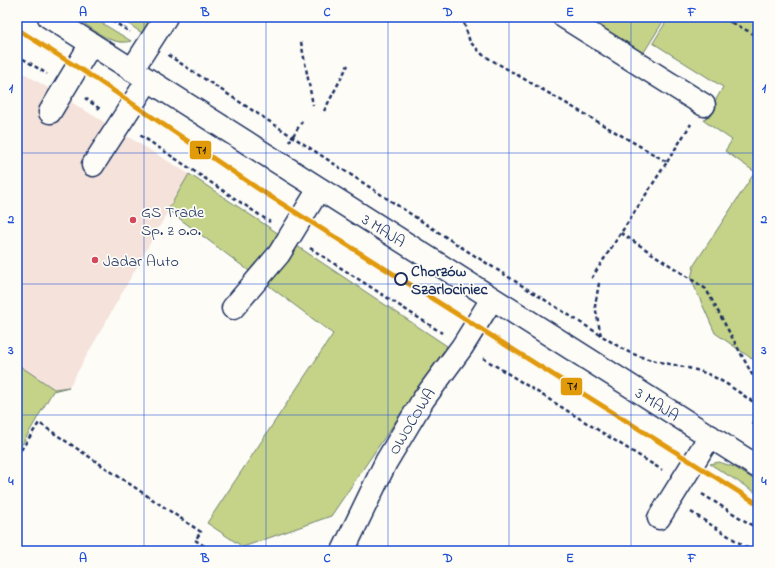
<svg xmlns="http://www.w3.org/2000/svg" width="775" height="568" viewBox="0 0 775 568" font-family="'Indie Flower',sans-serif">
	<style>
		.built { fill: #f4e2db }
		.green { fill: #c4d387; stroke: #708172 }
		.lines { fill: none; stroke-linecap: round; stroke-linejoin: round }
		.minor-casing { stroke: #1b2f5e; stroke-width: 25 }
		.path { stroke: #1b2f5e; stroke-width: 2.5; stroke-dasharray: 4 3; stroke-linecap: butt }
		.minor { stroke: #fdfcf7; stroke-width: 22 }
		.tram-1-casing { stroke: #fdfcf7; stroke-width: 8 }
		.tram-1 { stroke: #e19a09; stroke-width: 5 }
		.grid { fill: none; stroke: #1d4ed8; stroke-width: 1; stroke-opacity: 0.55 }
		.poi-dot { fill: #d1495b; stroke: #fdfcf7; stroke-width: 1.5 }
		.stop-dot { fill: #fdfcf7; stroke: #1b2f5e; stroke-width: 2 }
		.labels { text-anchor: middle; stroke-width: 3.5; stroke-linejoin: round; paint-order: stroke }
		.poi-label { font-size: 16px; fill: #1b2f5e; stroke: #fdfcf7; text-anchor: start }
		.street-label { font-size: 16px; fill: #1b2f5e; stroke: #fdfcf7 }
		.stop-label { font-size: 16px; font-weight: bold; fill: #1b2f5e; stroke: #fdfcf7; text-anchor: start }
		.line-badge { stroke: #fdfcf7; stroke-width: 1.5 }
		.pale-badge-label { font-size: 11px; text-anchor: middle; font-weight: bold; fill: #111 }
		.neatline { fill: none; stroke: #1d4ed8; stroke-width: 1.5 }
		.grid-label { font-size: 13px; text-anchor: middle; font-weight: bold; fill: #1d4ed8 }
	</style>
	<rect width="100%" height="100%" fill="#fdfcf7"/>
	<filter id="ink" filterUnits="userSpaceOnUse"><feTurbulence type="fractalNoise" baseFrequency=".025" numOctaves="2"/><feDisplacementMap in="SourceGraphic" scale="8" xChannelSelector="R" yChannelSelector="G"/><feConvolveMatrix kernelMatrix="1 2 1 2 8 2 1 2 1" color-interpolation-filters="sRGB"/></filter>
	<g filter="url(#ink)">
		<polygon class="built" points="17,69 189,174 69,387 54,389 17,364"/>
		<g class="green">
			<path d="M75,17H92L131,41C111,47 92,28 75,17Z"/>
			<polygon points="118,17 152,17 142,33"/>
			<polygon points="580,17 666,17 641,57"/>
			<polygon points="669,17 758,17 758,363 715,333 691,279 694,265 755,172 725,151 732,140 704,121 723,87 653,43"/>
			<polygon points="189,174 447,346 331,516 243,547 207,523 333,334 168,210"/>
			<polygon points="17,364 54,389 69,387 53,391 17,453"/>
			<polygon points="719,462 734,467 758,482 758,494 710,464"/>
		</g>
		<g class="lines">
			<g class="minor-casing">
				<g id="minor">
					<path id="s1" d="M49,17L758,467"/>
					<polyline points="564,17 704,105"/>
					<polyline points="132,70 166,17"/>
					<polyline points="50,112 91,44"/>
					<polyline points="93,165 148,80"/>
					<polyline points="233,308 279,254 319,189"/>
					<polyline points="659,518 710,436"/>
					<path id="s2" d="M343,551L386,462L423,400L462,347L492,299"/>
				</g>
			</g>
			<g class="path">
				<polyline points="106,17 130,32"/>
				<polyline points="462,17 470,42 483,55 667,162 591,279"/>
				<polyline points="723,17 732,23"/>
				<polyline points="735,17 732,23 758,36"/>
				<polyline points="301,42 313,105"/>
				<polyline points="17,55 47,74"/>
				<path d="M168,55L461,247L621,348C645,362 673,363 699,371C720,377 739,393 758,405"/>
				<polyline points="85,98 100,109"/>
				<polyline points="324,111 348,65"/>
				<polyline points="140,135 270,222"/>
				<polyline points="289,142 303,120"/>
				<polyline points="667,162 691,124"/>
				<polyline points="621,233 706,289 754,378 758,380"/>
				<polyline points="310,248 442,333"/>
				<polyline points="599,283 595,306 601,336"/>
				<polyline points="483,358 662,470"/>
				<polyline points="752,424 756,416"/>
				<polyline points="17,456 39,423 201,532 195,540 212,551"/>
				<polyline points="702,494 758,529"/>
				<polyline points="691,512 752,551"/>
			</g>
			<use href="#minor" class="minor"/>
			<g class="tram-1-casing">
				<polyline id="tram-1" points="17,29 99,81 257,188 758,504"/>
			</g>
			<use href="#tram-1" class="tram-1"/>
		</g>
	</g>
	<path class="grid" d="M144,17V551M266,17V551M388,17V551M509,17V551M631,17V551M17,153H758M17,284H758M17,415H758"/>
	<g class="poi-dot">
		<circle cx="133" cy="220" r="4"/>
		<circle cx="95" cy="260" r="4"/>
	</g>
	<circle class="stop-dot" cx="401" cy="279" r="6"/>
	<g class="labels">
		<g class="poi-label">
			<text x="141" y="217">GS Trade<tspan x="141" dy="18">Sp. z o.o.</tspan></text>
			<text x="103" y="266">Jadar Auto</text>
		</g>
		<g class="street-label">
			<text dy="6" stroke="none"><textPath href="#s1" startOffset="397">3 MAJA</textPath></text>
			<text dy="6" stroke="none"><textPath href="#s1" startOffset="721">3 MAJA</textPath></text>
			<text dy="6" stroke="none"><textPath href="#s2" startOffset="147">OWOCOWA</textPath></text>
		</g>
		<g class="stop-label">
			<text x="411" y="276">Chorzów<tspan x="411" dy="18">Szarlociniec</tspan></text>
		</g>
	</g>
	<g class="line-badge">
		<rect x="189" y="140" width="23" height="20" rx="4" fill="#e19a09"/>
		<rect x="560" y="377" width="23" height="19" rx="4" fill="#e19a09"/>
	</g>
	<g class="pale-badge-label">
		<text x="201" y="154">T1</text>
		<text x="572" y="390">T1</text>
	</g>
	<rect width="775" height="568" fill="none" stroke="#fdfcf7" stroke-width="44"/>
	<rect x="22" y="22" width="731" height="524" class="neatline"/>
	<g class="grid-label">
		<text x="83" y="16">A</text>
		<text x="205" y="16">B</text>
		<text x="327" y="16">C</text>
		<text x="448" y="16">D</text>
		<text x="570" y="16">E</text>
		<text x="692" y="16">F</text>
		<text x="11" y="92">1</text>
		<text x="764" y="92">1</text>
		<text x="11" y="223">2</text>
		<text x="764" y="223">2</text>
		<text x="11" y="354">3</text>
		<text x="764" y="354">3</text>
		<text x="11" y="485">4</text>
		<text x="764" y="485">4</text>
		<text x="83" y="562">A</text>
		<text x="205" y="562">B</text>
		<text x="327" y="562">C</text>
		<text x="448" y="562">D</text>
		<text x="570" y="562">E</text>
		<text x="692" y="562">F</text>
	</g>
</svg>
